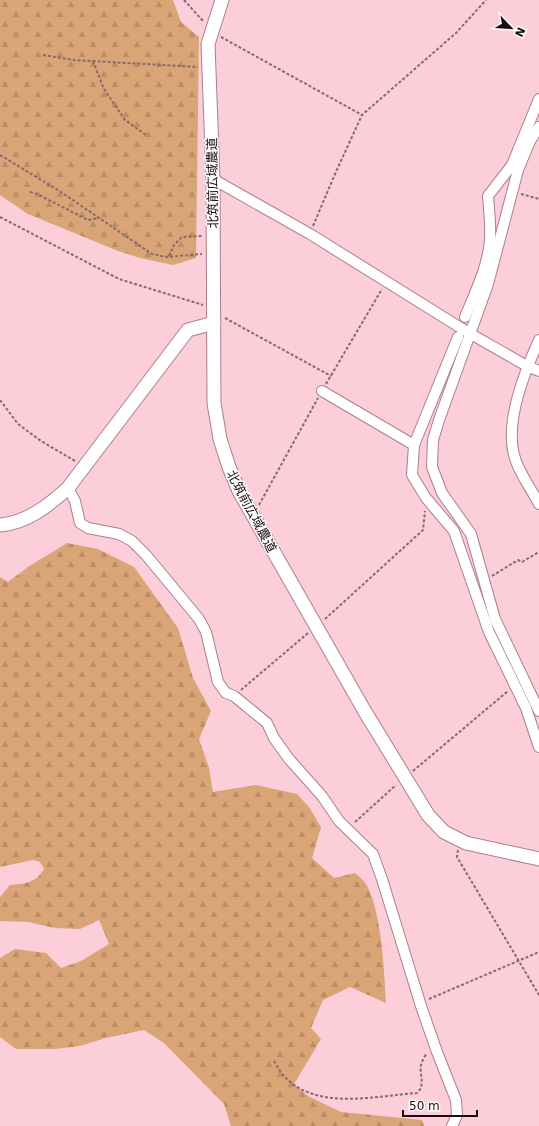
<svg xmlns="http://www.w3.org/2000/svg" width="539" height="1126" viewBox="0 0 539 1126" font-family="'DejaVu Sans','Noto Sans JP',sans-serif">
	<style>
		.forest { fill: url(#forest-firs) }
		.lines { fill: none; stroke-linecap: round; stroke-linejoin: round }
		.minor-casing { stroke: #a9808a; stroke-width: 12 }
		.tertiary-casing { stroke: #a9808a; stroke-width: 15 }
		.path { stroke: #876971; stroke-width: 2; stroke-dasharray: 3 2; stroke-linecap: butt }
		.minor { stroke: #fff; stroke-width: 10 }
		.tertiary { stroke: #fff; stroke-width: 13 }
		.labels { text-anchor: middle; stroke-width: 3; stroke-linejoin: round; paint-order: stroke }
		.street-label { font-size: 13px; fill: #1b0c10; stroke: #fdfdfd }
	</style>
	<defs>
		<pattern id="forest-firs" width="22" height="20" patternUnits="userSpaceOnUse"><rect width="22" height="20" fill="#d9a576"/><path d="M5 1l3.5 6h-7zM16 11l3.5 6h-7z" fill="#ba8d65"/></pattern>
	</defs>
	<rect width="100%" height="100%" fill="#fcced9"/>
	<g class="forest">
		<polygon points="0,0 173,0 181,22 199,37 196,258 173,265 140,258 118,251 28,214 0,195"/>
		<path d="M67,543L98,549L134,567L178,628L193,678L211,711L199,739L209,768L213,792L256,785L297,794L309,807L321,827L312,858L334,878L355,873C359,876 363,880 366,884C382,913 384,969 386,1003L350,987L323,1000L311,1028L321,1039L294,1084L308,1096L341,1112L422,1120L424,1126H231L224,1104L164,1043L144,1030L106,1038L80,1046L55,1049H16L0,1037V958L15,949L46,953L61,968L81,961L109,944L99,920L80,929L55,928L28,922L0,921V897L10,885C24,884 36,883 44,869L40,862L33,860L0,867V577L8,582L28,567Z"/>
	</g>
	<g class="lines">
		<g class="minor-casing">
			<g id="minor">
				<polyline points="539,127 530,141 518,170 488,284 439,420 433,440 432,467 442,493 471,534 495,619 539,711"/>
				<polyline points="213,179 310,234 469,333 527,366 539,371"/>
				<path d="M465,317C475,293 488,266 490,240C491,225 489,210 488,196L512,165L539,99"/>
				<polyline points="458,337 414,445 412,475 426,498 454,531 489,632 526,708 539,747"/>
				<path d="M539,340C525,371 505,420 514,455C518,472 531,488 539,504"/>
				<polyline points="322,391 414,445"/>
				<polyline points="68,488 75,501 80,523 88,528 119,534 132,541 146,555 199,619 206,632 218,682 226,693 234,696 267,723 274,738 289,759 322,796 339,821 373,854 382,879 421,1006 437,1052 456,1100 457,1115 452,1126"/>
			</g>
		</g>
		<g class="tertiary-casing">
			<g id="tertiary">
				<polyline points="222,0 208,44 213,179 214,403 220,439 229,467 239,491 364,710 428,815 444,832 466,843 539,859"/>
				<path d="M0,525C27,523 49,505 68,488L188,330L214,323"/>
			</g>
		</g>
		<g class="path">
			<polyline points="184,0 203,21"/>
			<polyline points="221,37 362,115"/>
			<polyline points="43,55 73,60 198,67"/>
			<polyline points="93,61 104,89 125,120 146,135"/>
			<polyline points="0,155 61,192 152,254 166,257 202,254"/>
			<polyline points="30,192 37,194 88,220 100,218"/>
			<polyline points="521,194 539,199"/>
			<polyline points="0,217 119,279 203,305"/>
			<polyline points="313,226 335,174 362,115 456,33 486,0"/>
			<polyline points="169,256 174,245 182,237 202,236"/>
			<polyline points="225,318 331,376"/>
			<polyline points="326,384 382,289"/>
			<polyline points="0,400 18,424 41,441 75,461"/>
			<polyline points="259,505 318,398"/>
			<polyline points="492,576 518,560 522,562 539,552"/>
			<polyline points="325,619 423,530 425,511"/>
			<polyline points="241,690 308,633"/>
			<polyline points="413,771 508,691"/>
			<polyline points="355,822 396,785"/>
			<polyline points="458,850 457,857 539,995"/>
			<polyline points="429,999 539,952"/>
			<path d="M274,1061C277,1066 280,1072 284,1076C316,1111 375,1096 417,1093C426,1085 419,1074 421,1065C422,1061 425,1056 427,1053"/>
		</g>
		<use href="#minor" class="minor"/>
		<use href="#tertiary" class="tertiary"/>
	</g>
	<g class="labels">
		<g class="street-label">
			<text transform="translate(212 183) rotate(-91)" y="5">北筑前広域農道</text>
			<text transform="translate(252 511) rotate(62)" y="5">北筑前広域農道</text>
		</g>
	</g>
	<g transform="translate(511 28) rotate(115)" stroke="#fdfdfd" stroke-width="3" paint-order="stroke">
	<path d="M0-3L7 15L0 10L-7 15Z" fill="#1b0c10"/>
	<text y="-6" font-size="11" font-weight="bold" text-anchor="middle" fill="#1b0c10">N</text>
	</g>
	<path d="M403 1110v6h74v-6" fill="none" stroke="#1b0c10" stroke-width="2"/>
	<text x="409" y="1110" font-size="12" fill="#1b0c10" stroke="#fdfdfd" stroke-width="3" paint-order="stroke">50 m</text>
</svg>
